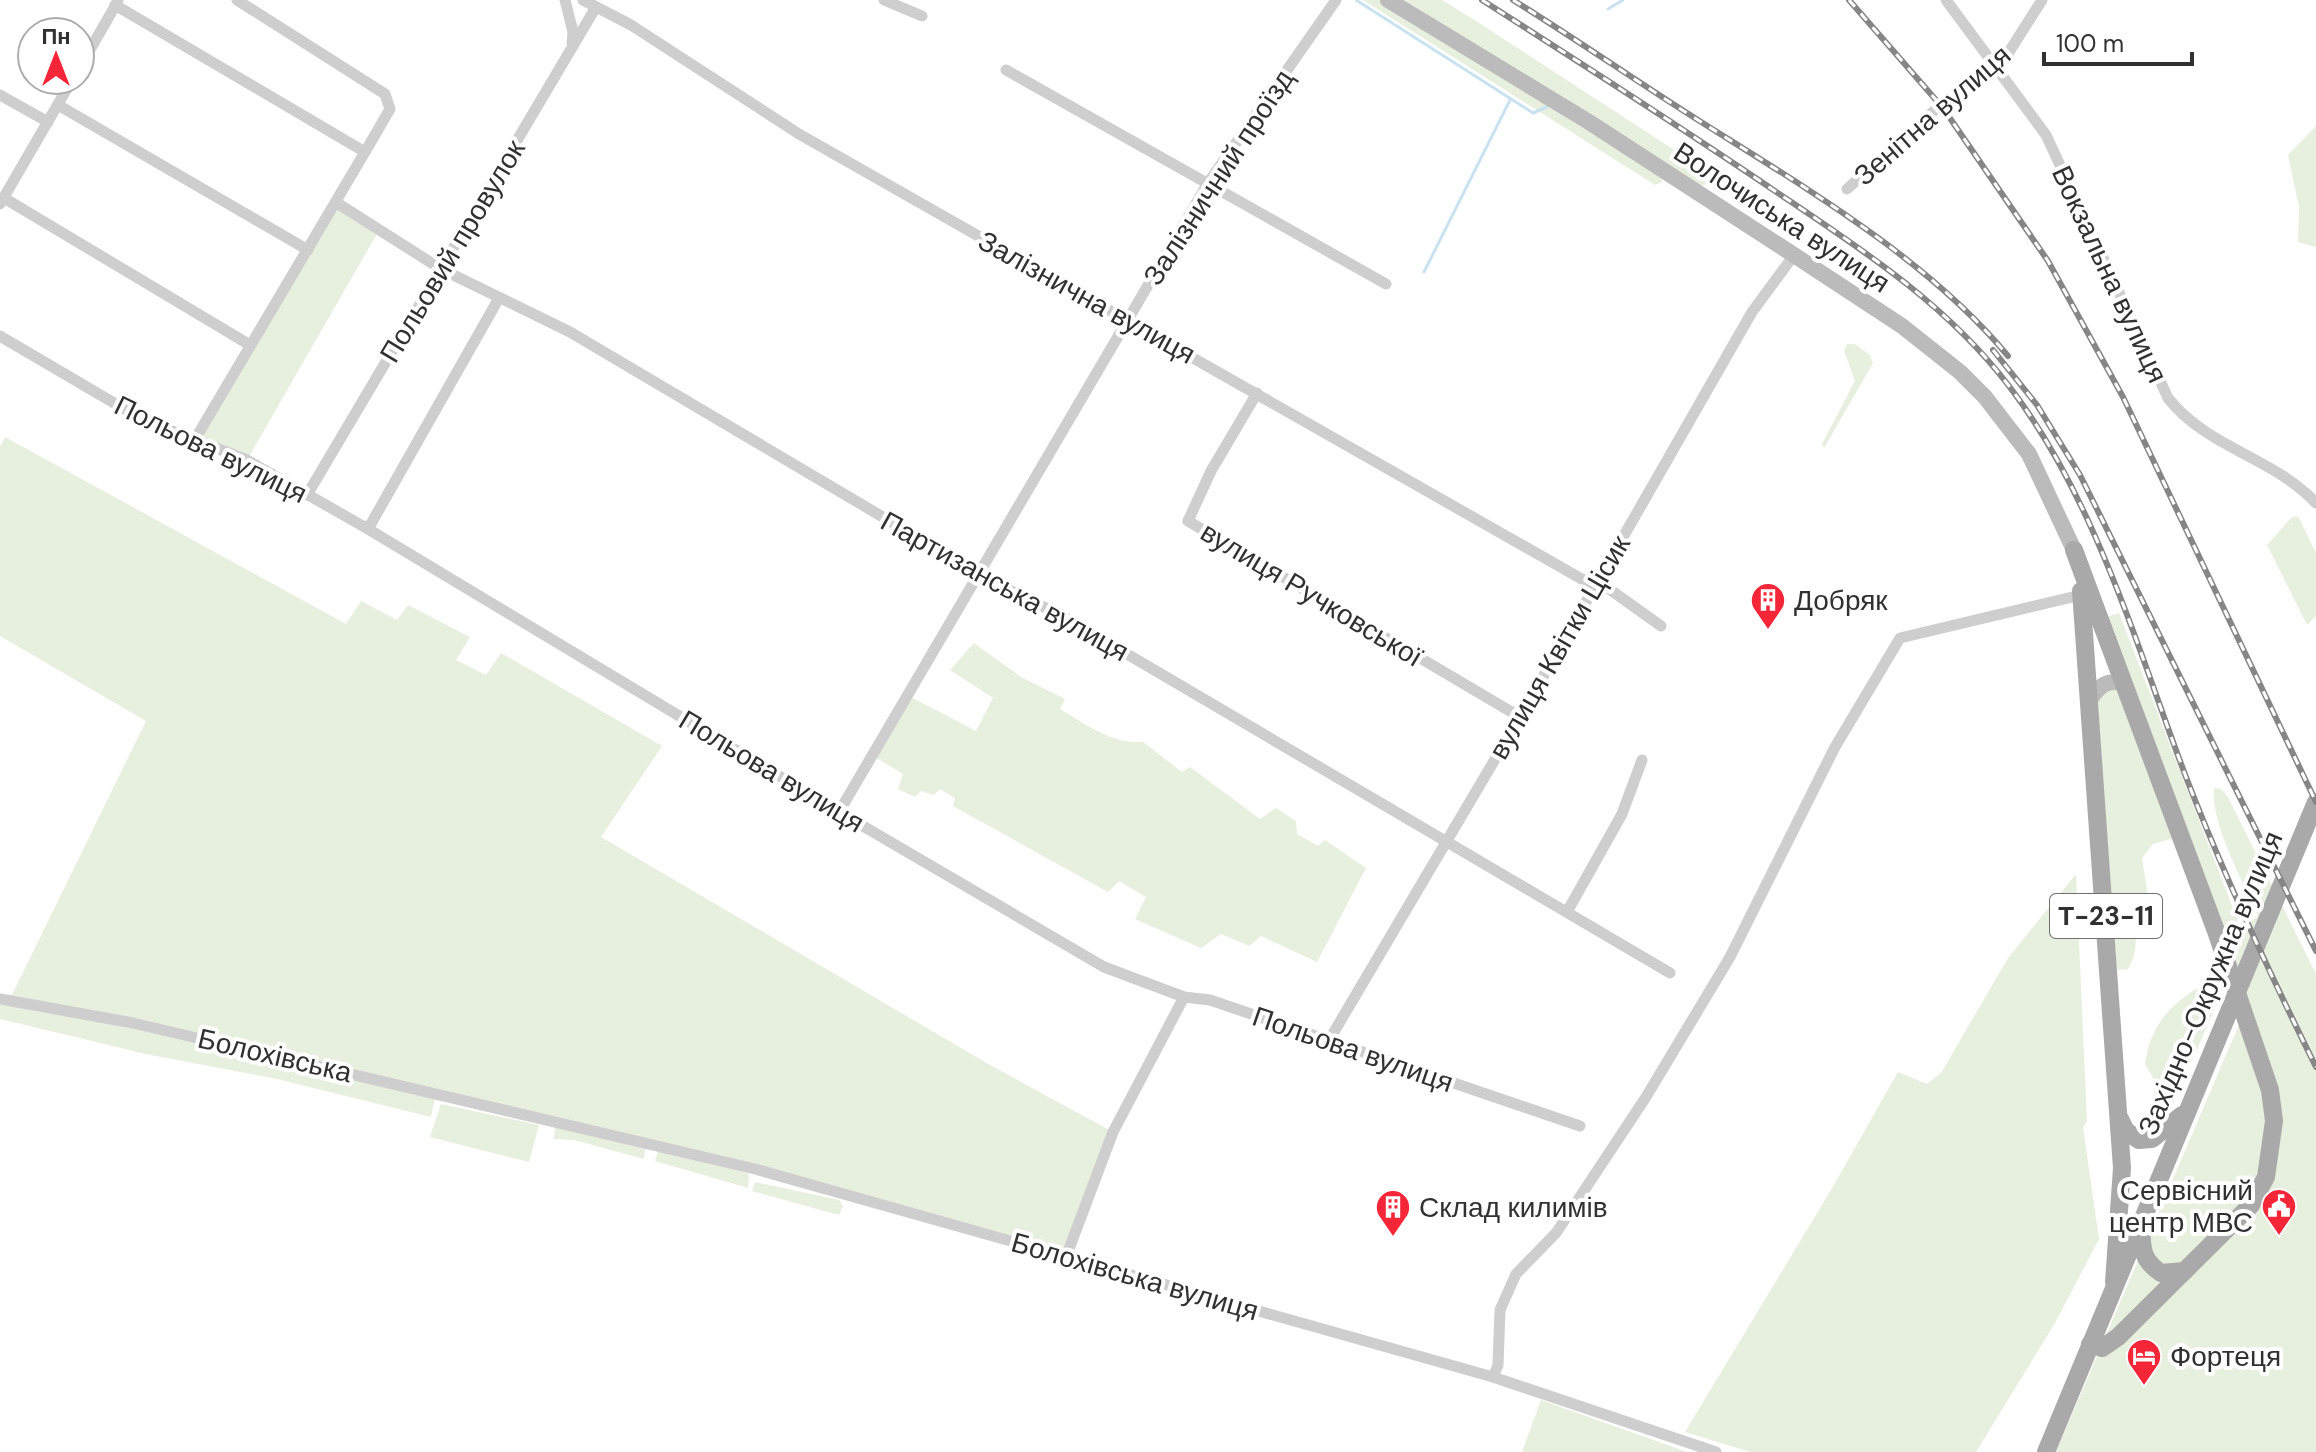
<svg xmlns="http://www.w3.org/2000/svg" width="2316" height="1452" viewBox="0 0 2316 1452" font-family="'DM Sans',sans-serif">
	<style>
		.green { fill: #e7efde }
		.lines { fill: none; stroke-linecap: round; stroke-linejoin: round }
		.stream { stroke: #c9e2f0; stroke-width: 3 }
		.minor { stroke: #cecece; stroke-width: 11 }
		.secondary { stroke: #bbb; stroke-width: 16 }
		.primary { stroke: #a9a9a9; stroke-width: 18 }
		.rail-casing { stroke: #868686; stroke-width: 6 }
		.rail { stroke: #fff; stroke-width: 3; stroke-dasharray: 9; stroke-linecap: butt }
		.labels { text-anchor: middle; stroke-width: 8; stroke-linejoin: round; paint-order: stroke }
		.shield { fill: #fff; stroke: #6f6f6f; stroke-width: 2 }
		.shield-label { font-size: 26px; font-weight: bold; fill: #313131 }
		.street-label { font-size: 28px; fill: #313131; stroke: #fff }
		.poi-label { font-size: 28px; fill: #313131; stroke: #fff; text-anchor: start }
	</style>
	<rect width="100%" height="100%" fill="#fff"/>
	<g class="green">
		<polygon points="1363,0 1379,0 1663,174 1662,182 1655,185"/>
		<polygon points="1404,0 1442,0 1473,19 1702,168 1708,179 1705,185 1697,186"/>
		<polygon points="2316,126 2316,247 2298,242 2299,207 2288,155"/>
		<polygon points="337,203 378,232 247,460 194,441"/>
		<polygon points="1847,344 1855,344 1870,355 1873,363 1824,448 1822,444 1855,381 1844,351"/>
		<polygon points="5,437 346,624 361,601 397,620 408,605 470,637 456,660 486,675 501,653 662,746 601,837 990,1065 1113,1132 1066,1257 915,1214 436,1093 431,1117 277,1079 146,1054 0,1019 0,999 9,1001 146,721 0,636 0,447"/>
		<polygon points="2298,516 2316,553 2316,616 2307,625 2267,545 2291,518"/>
		<path d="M2119,613L2241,929L2258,916C2244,883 2210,823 2214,788L2221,789L2228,797L2316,974V1452H2056L2244,1013L2180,836L2153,844L2142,858L2150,909C2127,935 2143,944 2128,969L2117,970L2097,696L2124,683L2100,619Z"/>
		<path d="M974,643L1021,677L1065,699L1060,709C1087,725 1111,744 1143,742L1182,772L1190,767L1260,819L1276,808L1296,821L1297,834L1318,846L1325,840L1366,868L1317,962L1261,936L1249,946L1221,934L1201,948L1135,919L1146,897L1119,881L1108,892L953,806L955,798L940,789L934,795L921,791L915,797L898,789L903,774L875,757L909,696L976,731L993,698L950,670Z"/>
		<polygon points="2076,874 2087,1121 2083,1128 2099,1239 2055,1323 1976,1452 1750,1452 1685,1432 1831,1190 1898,1072 1927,1084 1941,1073 2008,958"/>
		<path d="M2196,989L2220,997L2172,1106L2165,1109L2154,1099V1079L2145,1064C2150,1029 2166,1008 2196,989Z"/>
		<polygon points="441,1104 539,1125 529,1162 430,1137"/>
		<polygon points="555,1125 645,1149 644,1159 574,1140 554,1139"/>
		<polygon points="659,1148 749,1174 748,1188 655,1161"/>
		<polygon points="755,1182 839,1200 843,1206 839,1215 752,1191"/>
		<polygon points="1541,1400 1687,1452 1522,1452"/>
	</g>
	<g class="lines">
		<g class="stream">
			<polyline points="1356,0 1533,113 1547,107"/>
			<polyline points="1608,9 1623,0"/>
			<polyline points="1424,272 1510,100"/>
		</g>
		<g class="minor">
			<polyline points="237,0 385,94 390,109 365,152"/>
			<polyline points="565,0 573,32 572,43"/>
			<polyline points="583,0 631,25 799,134 1594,586"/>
			<polyline points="884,0 922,16"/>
			<path d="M1946,0L2046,135L2168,398C2207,448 2273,457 2316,503"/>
			<polyline points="115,5 365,152 194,441"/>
			<polyline points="80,67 118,1"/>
			<polyline points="1006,70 1386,284"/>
			<polyline points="0,95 48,122"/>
			<polyline points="58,105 308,250"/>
			<polyline points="1847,189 1936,109 1957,99 1995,66 2009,52 2042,0"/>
			<polyline points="4,198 250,345"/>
			<polyline points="337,203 441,269 570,332 991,581 1064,617 1670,973"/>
			<polyline points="0,204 72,80"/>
			<polyline points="0,336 143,420 247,460 368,529 839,812 1104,967 1184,997 1210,1000 1580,1126"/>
			<polyline points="1257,393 1211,471 1188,521 1520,717"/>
			<polyline points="307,495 596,7"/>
			<polyline points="368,529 499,298"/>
			<polyline points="1598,581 1661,626"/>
			<polyline points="839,812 1208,183 1336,0"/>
			<polyline points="1567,912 1622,814 1642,760"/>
			<polyline points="0,999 133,1023 755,1169 1493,1377 1716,1452"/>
			<polyline points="1328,1042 1520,717 1752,312 1794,255"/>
			<polyline points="1066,1257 1113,1132 1184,997"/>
			<polyline points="1493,1377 1498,1365 1500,1310 1516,1274 1556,1233 1646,1097 1730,957 1835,747 1900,638 2085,594"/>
		</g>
		<g class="secondary">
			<polyline points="1388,0 1589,122 1794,255 1902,326 1960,372 1985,397 2029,454 2074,550"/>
			<path d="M2091,698C2101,684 2107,680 2124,683"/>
		</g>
		<g class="primary">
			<polyline points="2074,550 2216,931 2270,1090 2274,1121 2266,1177 2251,1205 2118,1337 2102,1348 2090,1344"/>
			<polyline points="2081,591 2122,1168 2114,1282"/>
			<polyline points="2120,1119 2126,1131 2139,1140 2152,1139 2182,1115"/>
			<path d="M2142,1228C2141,1249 2143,1261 2161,1273L2185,1271"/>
			<polyline points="2046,1452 2316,802"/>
		</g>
		<g class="rail-casing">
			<g id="rail">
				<path d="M1482,0C1579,62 1676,124 1772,189C1858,247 1945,302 2009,386C2096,500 2136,645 2186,777C2224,876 2269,972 2316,1067"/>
				<path d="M1513,0C1576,39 1636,81 1698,120C1804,187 1928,259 2008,356"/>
				<polyline points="1849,0 1943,108 2048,261 2123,397 2316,802"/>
				<polyline points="1993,350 2037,405 2080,475 2316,951"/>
			</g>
		</g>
		<use href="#rail" class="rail"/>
	</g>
	<defs>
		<g id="building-pin" transform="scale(1.8)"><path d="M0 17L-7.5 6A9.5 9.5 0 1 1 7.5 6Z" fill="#f52638" stroke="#fff"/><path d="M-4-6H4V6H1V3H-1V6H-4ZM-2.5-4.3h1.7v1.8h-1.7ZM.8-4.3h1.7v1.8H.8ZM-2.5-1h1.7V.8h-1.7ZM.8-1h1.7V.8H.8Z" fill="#fff"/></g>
		<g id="civic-pin" transform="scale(1.8)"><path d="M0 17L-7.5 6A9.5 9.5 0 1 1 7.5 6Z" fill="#f52638" stroke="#fff"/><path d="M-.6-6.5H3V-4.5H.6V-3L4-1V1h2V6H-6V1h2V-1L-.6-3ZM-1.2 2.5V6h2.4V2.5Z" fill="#fff"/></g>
		<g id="hotel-pin" transform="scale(1.8)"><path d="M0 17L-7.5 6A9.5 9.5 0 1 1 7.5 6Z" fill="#f52638" stroke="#fff"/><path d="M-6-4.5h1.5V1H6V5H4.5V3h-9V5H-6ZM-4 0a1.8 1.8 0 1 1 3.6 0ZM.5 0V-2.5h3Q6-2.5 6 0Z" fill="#fff"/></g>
	</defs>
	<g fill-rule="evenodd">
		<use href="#building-pin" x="1768" y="600"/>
		<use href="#civic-pin" x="2279" y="1206"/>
		<use href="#building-pin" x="1393" y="1207"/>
		<use href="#hotel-pin" x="2144" y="1356"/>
	</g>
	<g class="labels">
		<rect class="shield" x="2050" y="894" width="112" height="44" rx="6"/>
		<g class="shield-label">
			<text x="2106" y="925">Т-23-11</text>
		</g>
		<g class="street-label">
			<text transform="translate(1932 115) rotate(-41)" y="10">Зенітна вулиця</text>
			<text transform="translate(1218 177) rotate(-57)" y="10">Залізничний проїзд</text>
			<text transform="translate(1782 217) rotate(33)" y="10">Волочиська вулиця</text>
			<text transform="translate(452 251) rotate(-59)" y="10">Польовий провулок</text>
			<text transform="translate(2110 274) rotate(65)" y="10">Вокзальна вулиця</text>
			<text transform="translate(1087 297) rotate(29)" y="10">Залізнична вулиця</text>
			<text transform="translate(211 449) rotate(26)" y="10">Польова вулиця</text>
			<text transform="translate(1005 586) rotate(29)" y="10">Партизанська вулиця</text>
			<text transform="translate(1312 594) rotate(31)" y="10">вулиця Ручковської</text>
			<text transform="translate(1559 647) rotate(-60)" y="10">вулиця Квітки Цісик</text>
			<text transform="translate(772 771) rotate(31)" y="10">Польова вулиця</text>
			<text transform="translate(2210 983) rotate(-67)" y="10">Західно-Окружна вулиця</text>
			<text transform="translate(1353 1049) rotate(19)" y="10">Польова вулиця</text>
			<text transform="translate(275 1055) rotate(13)" y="10">Болохівська</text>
			<text transform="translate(1135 1276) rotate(16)" y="10">Болохівська вулиця</text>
		</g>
		<g class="poi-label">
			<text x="1794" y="610">Добряк</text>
			<text x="2253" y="1200" text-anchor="end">Сервісний<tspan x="2253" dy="32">центр МВС</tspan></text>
			<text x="1419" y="1217">Склад килимів</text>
			<text x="2170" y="1366">Фортеця</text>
		</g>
	</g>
	<g transform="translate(56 56)"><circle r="38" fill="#ffffff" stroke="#adadad" stroke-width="2"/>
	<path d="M0-6L14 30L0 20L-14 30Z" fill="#f52638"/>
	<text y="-12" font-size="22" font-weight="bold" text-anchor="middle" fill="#313131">Пн</text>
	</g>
	<path d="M2044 52v12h148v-12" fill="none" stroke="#313131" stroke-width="4"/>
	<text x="2056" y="52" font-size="24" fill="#313131" stroke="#ffffff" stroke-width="6" paint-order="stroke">100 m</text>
</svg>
